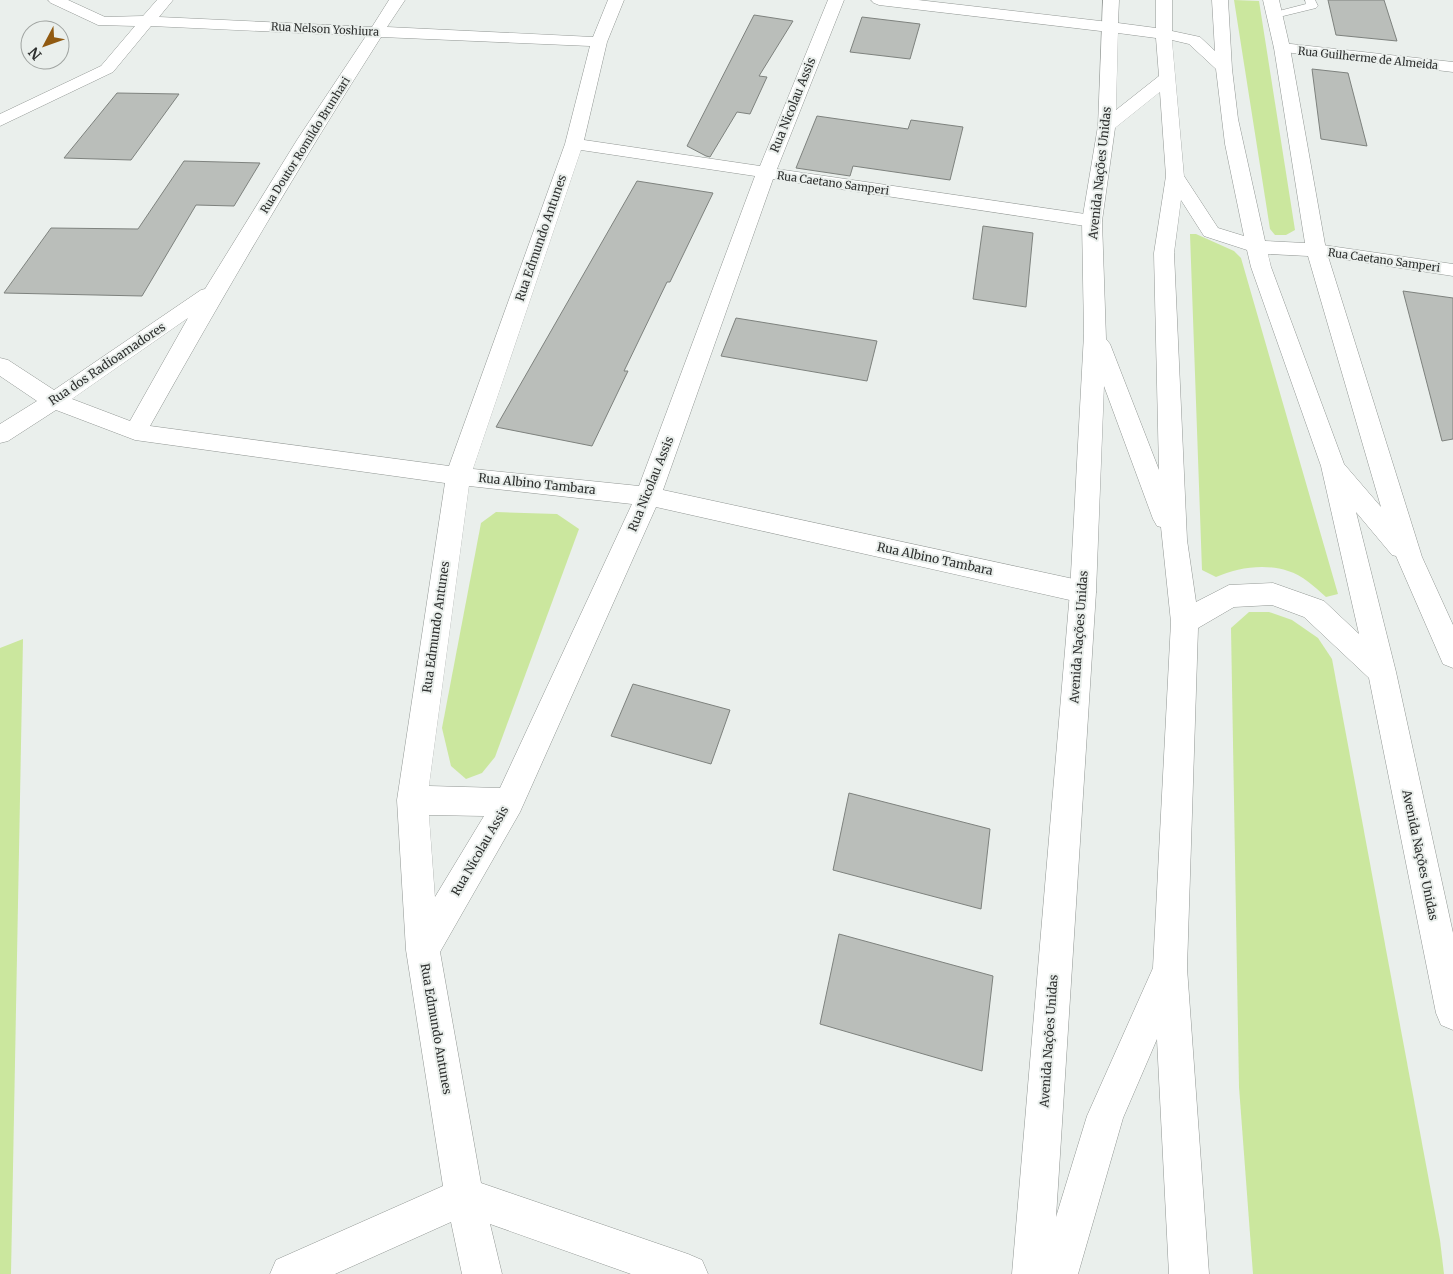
<svg xmlns="http://www.w3.org/2000/svg" width="1453" height="1274" viewBox="0 0 1453 1274" font-family="Merriweather,serif">
	<style>
		.green { fill: #cbe79e }
		.building { fill: #babeba; stroke: #7e827e }
		.lines { fill: none; stroke-linecap: round; stroke-linejoin: round }
		.lane-casing { stroke: #929794; stroke-width: 1 }
		.street-casing { stroke: #929794; stroke-width: 1 }
		.secondary-casing { stroke: #929794; stroke-width: 1 }
		.lane { fill: #fff; fill-rule: evenodd }
		.street { fill: #fff; fill-rule: evenodd }
		.secondary { fill: #fff; fill-rule: evenodd }
		.labels { text-anchor: middle; stroke-width: 4; stroke-linejoin: round; paint-order: stroke }
		.far-street-label { font-size: 11px; fill: #2e302f; stroke: #eaefec }
		.street-label { font-size: 12px; fill: #2e302f; stroke: #eaefec }
	</style>
	<rect width="100%" height="100%" fill="#eaefec"/>
	<g class="green">
		<polygon points="1234,0 1259,1 1295,230 1286,235 1275,235 1270,229"/>
		<path d="M1190,234H1196L1234,251L1241,258L1338,594L1326,597C1315,587 1302,575 1288,571C1264,563 1237,568 1216,577L1202,570Z"/>
		<polygon points="496,512 557,514 579,529 495,757 482,773 466,779 451,766 442,728 481,523"/>
		<polygon points="1249,612 1269,612 1292,620 1318,638 1332,659 1440,1240 1444,1274 1253,1274 1239,1087 1231,628"/>
		<polygon points="23,639 11,1274 0,1274 0,648"/>
	</g>
	<g class="building">
		<polygon points="1328,0 1384,0 1397,41 1336,35"/>
		<polygon points="754,15 793,21 759,76 767,77 750,114 737,112 710,157 706,156 687,146"/>
		<polygon points="862,17 920,24 910,59 850,52"/>
		<polygon points="1312,69 1348,73 1367,146 1321,139"/>
		<polygon points="117,93 179,94 131,160 64,158"/>
		<polygon points="817,116 908,129 911,120 963,127 950,180 853,166 850,176 796,168"/>
		<polygon points="184,161 260,163 234,206 196,205 142,296 4,293 51,228 138,229"/>
		<polygon points="637,181 713,193 670,282 667,282 624,371 628,371 592,446 496,427"/>
		<polygon points="983,226 1033,233 1026,307 973,299"/>
		<polygon points="1403,291 1453,298 1453,439 1442,441"/>
		<polygon points="736,318 877,341 867,381 721,356"/>
		<polygon points="633,684 730,710 711,764 611,736"/>
		<polygon points="849,793 990,829 981,909 833,870"/>
		<polygon points="839,934 993,976 982,1071 820,1024"/>
	</g>
	<g class="lines">
		<g class="lane-casing">
			<polygon id="lane" points="1305,0 1315,0 1318,6 1316,8 1275,18 1269,15 1271,13 1306,4"/>
		</g>
		<g class="street-casing">
			<g id="street">
				<path d="M48,0H68L105,17L143,16L157,0H173L159,17L372,27L389,0H405L387,27L593,37L608,0H624L607,42L584,140L760,166L828,0H844L777,169L1092,215L1099,217L1102,221L1099,225L1092,227L773,179L663,490L1083,581L1092,584L1096,592L1092,600L1083,603L656,507L520,812L440,952L481,1183L688,1254L702,1260L708,1274H631L490,1224L502,1274H462L451,1222L335,1274H270L276,1260L443,1186L406,950L397,800L445,483L135,440L56,410L8,441L0,443V424L37,401L0,376V358L8,360L54,390L201,290L205,289L297,140L366,36L151,26L113,72L0,126V114L101,66L135,26L98,25L51,3ZM381,37L590,46L565,144L449,466L150,426C224,294 300,164 381,37ZM581,150L755,176L639,486L473,469ZM188,318L130,421L72,399ZM469,486L632,504L500,788L429,786ZM429,815L484,816L435,897Z"/>
				<polygon points="871,0 918,0 1109,22 1115,24 1117,27 1115,30 1109,32 879,5 874,3"/>
				<polygon points="1282,43 1453,62 1453,72 1276,51 1274,48 1276,45"/>
				<polygon points="1316,244 1453,264 1453,276 1309,254 1306,250 1309,246"/>
			</g>
		</g>
		<g class="secondary-casing">
			<path id="secondary" d="M1103,0H1119L1118,23L1156,28V0H1172V31L1200,37L1215,51L1212,0H1228L1232,69L1238,119L1265,241L1305,243L1274,48L1263,0H1279L1290,48L1326,250L1422,557L1453,625V668L1443,664L1396,556L1392,555L1356,512L1396,672L1453,933V1030L1441,1025L1436,1013L1369,678L1304,617L1272,605L1234,607L1198,628L1187,968L1209,1274H1169L1157,1039L1123,1118L1078,1274H1012L1070,592L1084,334L1082,221L1098,126ZM1118,33L1156,38L1159,76L1116,110ZM1172,40L1189,44L1216,69L1225,144L1244,236L1218,228L1184,176ZM1160,92L1166,176L1154,253L1159,470L1110,344L1106,339L1102,221L1115,128ZM1181,200L1204,236L1247,250L1251,267L1321,466L1359,634L1324,601L1273,583L1229,585L1196,602L1187,540L1174,253ZM1268,254L1308,256L1381,507L1344,464L1271,267ZM1104,386L1153,519L1157,526L1161,527L1171,622L1153,968L1087,1116L1056,1217L1096,592Z"/>
		</g>
		<use href="#lane" class="lane"/>
		<use href="#street" class="street"/>
		<use href="#secondary" class="secondary"/>
	</g>
	<g class="labels">
		<g class="far-street-label">
			<text transform="translate(325 29) rotate(3)" y="4">Rua Nelson Yoshiura</text>
			<text transform="translate(1368 58) rotate(6)" y="4">Rua Guilherme de Almeida</text>
			<text transform="translate(305 145) rotate(-58)" y="4">Rua Doutor Romildo Brunhari</text>
			<text transform="translate(833 183) rotate(8)" y="4">Rua Caetano Samperi</text>
			<text transform="translate(1384 260) rotate(8)" y="4">Rua Caetano Samperi</text>
		</g>
		<g class="street-label">
			<text transform="translate(793 105) rotate(-68)" y="4">Rua Nicolau Assis</text>
			<text transform="translate(1100 173) rotate(-84)" y="4">Avenida Nações Unidas</text>
			<text transform="translate(541 238) rotate(-71)" y="4">Rua Edmundo Antunes</text>
			<text transform="translate(107 364) rotate(-34)" y="4">Rua dos Radioamadores</text>
			<text transform="translate(537 484) rotate(6)" y="4">Rua Albino Tambara</text>
			<text transform="translate(651 484) rotate(-68)" y="4">Rua Nicolau Assis</text>
			<text transform="translate(935 559) rotate(12)" y="4">Rua Albino Tambara</text>
			<text transform="translate(436 627) rotate(-82)" y="4">Rua Edmundo Antunes</text>
			<text transform="translate(1079 637) rotate(-86)" y="4">Avenida Nações Unidas</text>
			<text transform="translate(480 851) rotate(-60)" y="4">Rua Nicolau Assis</text>
			<text transform="translate(1420 855) rotate(78)" y="4">Avenida Nações Unidas</text>
			<text transform="translate(436 1029) rotate(80)" y="4">Rua Edmundo Antunes</text>
			<text transform="translate(1049 1041) rotate(-86)" y="4">Avenida Nações Unidas</text>
		</g>
	</g>
	<g transform="translate(45 45) rotate(229)"><circle r="24" fill="#eaefec" stroke="#9fa3a0"/>
	<path d="M0-4L9 19L0 12L-9 19Z" fill="#915a11"/>
	<text y="-8" font-size="14" font-weight="bold" text-anchor="middle" fill="#2e302f">N</text>
	</g>
</svg>
